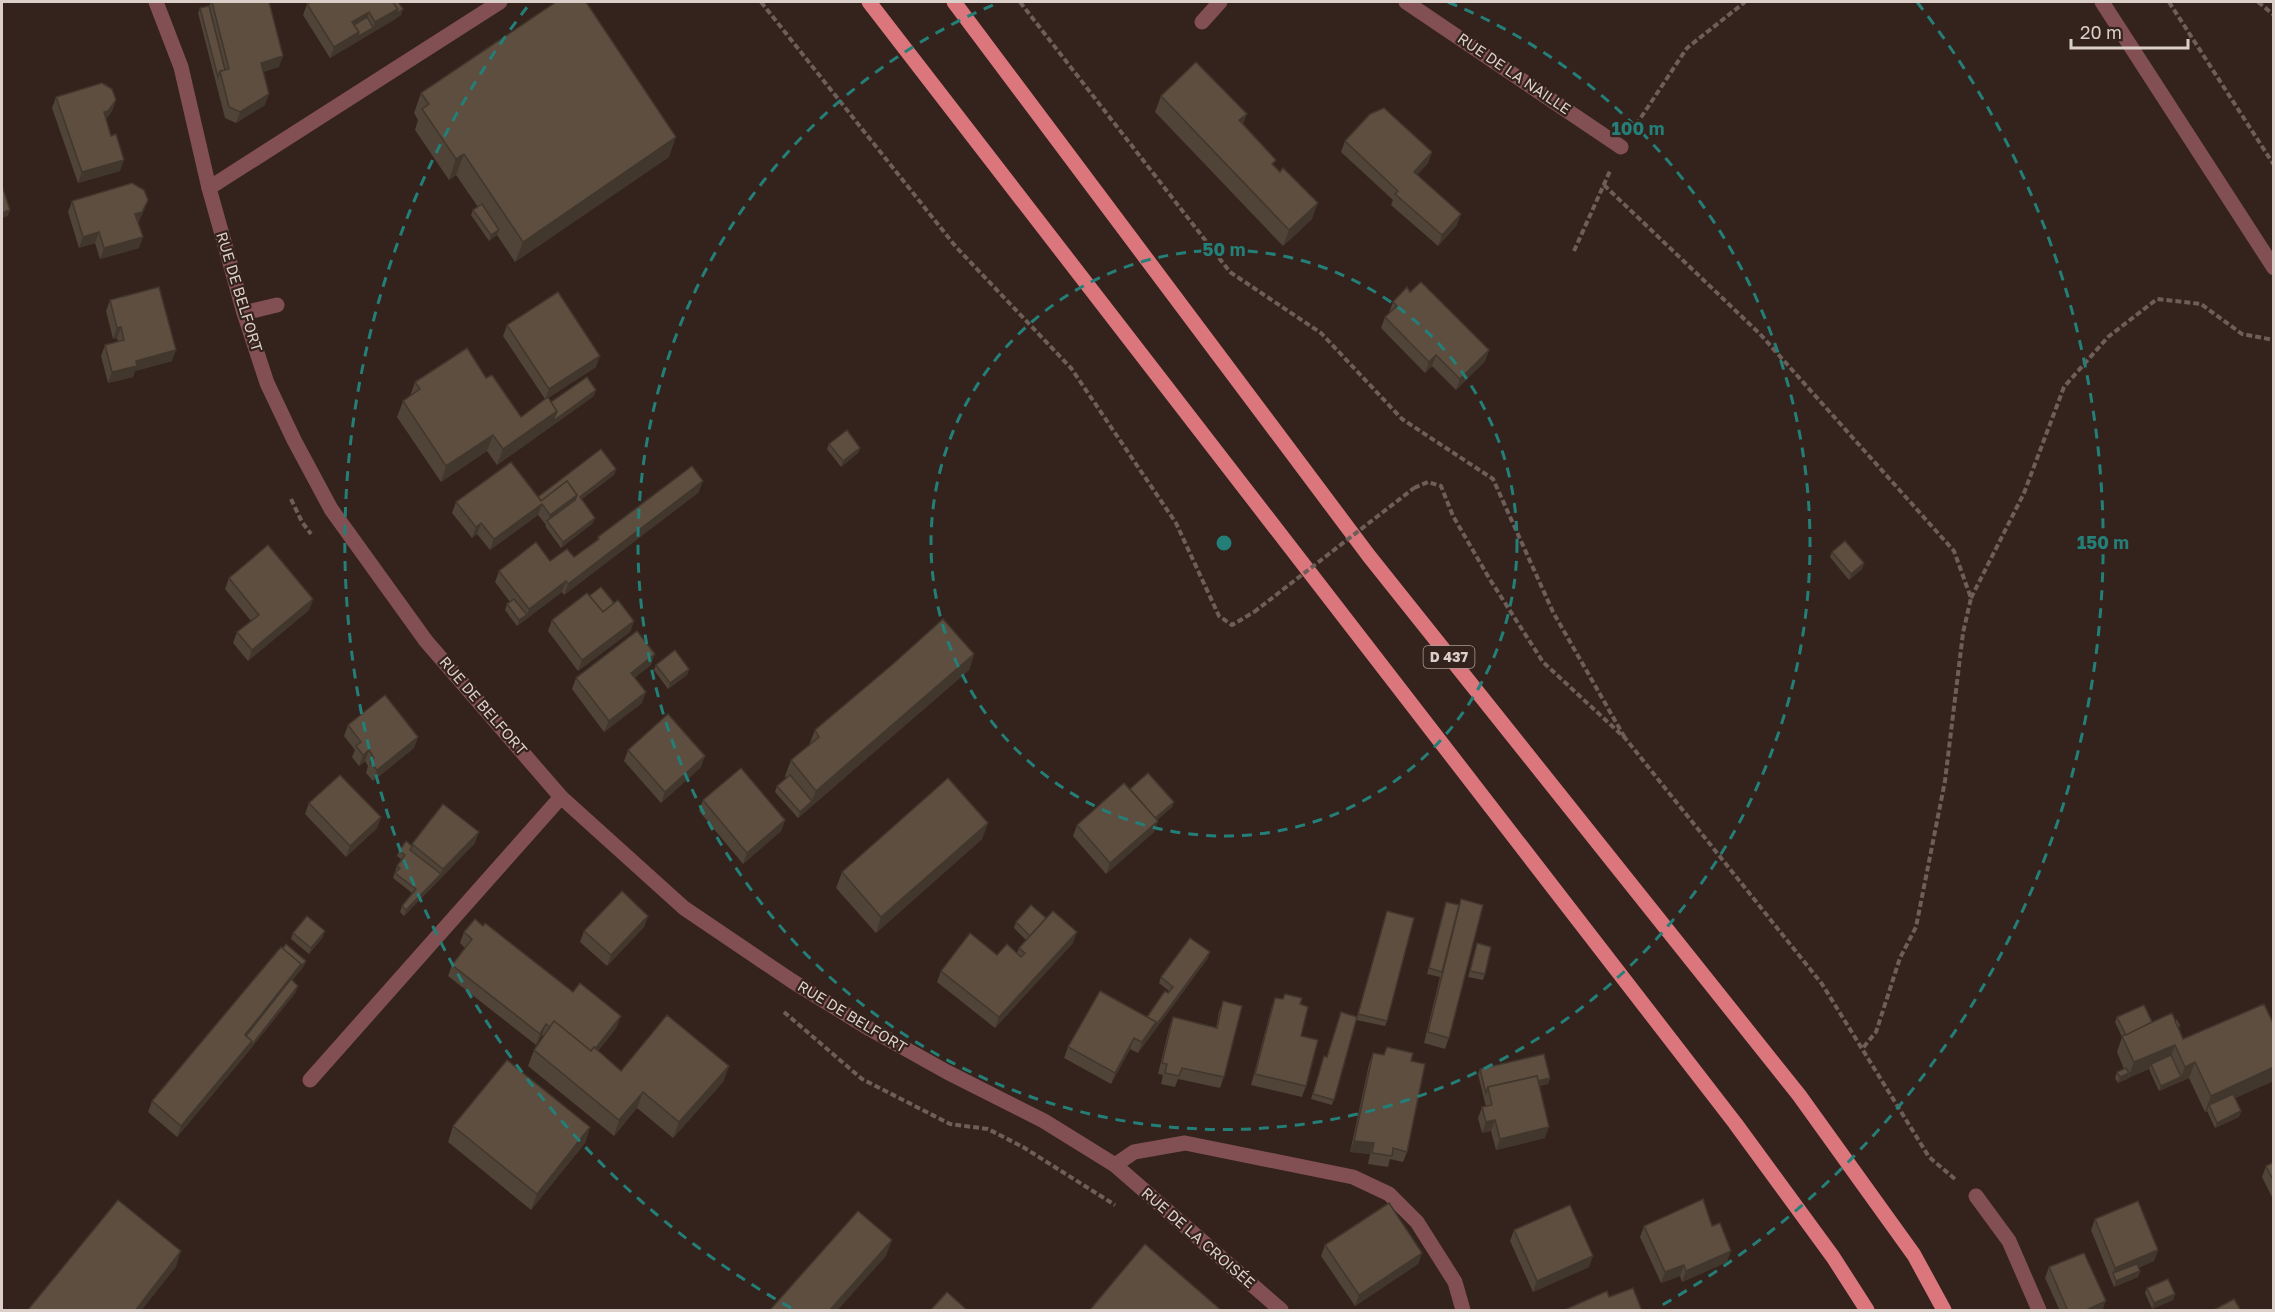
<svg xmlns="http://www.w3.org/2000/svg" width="2275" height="1312" viewBox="0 0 2275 1312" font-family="'Golos Text',sans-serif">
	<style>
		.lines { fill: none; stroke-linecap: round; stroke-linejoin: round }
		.path { stroke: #6e5e58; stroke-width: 4; stroke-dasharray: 6 3; stroke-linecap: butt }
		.lane { stroke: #825053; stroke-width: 15 }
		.street { stroke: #825053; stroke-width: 15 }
		.primary { stroke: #db767d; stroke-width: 15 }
		.path-bridge { stroke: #6e5e58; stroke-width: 4; stroke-dasharray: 6 3; stroke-linecap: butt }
		.wall { fill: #504337 }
		.shaded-wall { fill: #41372d }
		.building { fill: #5d4e40; stroke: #41372d; stroke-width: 1.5 }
		.ring { fill: none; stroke: #237f77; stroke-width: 3; stroke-dasharray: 10 8 }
		.labels { text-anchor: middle; stroke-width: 4.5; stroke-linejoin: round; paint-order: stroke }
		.shield { fill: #34221c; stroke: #a99b96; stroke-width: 1.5 }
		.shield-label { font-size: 14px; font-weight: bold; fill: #dbcfca }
		.street-label { font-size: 15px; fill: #dbcfca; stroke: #34221c }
		.centre { fill: #237f77; stroke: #34221c; stroke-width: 3 }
		.ring-label { font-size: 18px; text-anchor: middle; font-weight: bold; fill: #237f77; stroke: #34221c; stroke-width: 4.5; stroke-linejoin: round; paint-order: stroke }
	</style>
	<rect width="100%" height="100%" fill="#34221c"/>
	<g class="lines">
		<g class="path">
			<polyline points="761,2 956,247 1071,368 1176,523 1219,616 1232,625 1254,612"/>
			<polyline points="1020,2 1230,272 1321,333 1402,419 1493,479 1553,612 1625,738"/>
			<polyline points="2169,2 2274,165"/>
			<polyline points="2258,2 2274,15"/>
			<polyline points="1636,125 1687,48 1745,2"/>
			<polyline points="1604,185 1760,334 1954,551 1971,598 1963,633 1945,781 1916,927 1900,958 1876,1032 1862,1049"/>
			<polyline points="1574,251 1610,171"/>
			<polyline points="1414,488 1428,482 1441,486 1453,516 1489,578 1543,662 1625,738 1822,984 1929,1157 1955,1179"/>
			<polyline points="291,499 302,522 311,534"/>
			<polyline points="1971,598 2024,493 2064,387 2108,337 2157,299 2201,304 2242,334 2274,340"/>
			<polyline points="784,1012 862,1079 950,1124 988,1129 1023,1147 1115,1205"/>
		</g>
		<g class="lane">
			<polyline points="209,188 500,2"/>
			<polyline points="244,313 277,305"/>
			<polyline points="310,1080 561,797"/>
			<polyline points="1115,1165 1134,1152 1185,1143 1353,1177 1389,1194 1417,1222 1455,1282 1463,1310"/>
			<polyline points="1976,1196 2009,1241 2039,1310"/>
		</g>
		<g class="street">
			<polyline points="156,2 181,67 209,188 244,313 267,383 294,440 331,509 426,641 561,797 684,908 792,981 870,1029 947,1072 1044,1121 1115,1165 1281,1310"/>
			<polyline points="1406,2 1621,147"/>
			<polyline points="2102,2 2274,268"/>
			<polyline points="1202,22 1220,2"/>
		</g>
		<g class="primary">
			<polyline points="869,2 1735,1123 1833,1257 1867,1310"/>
			<polyline points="954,2 1369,556 1799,1095 1914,1255 1944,1310"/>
		</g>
		<polyline class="path-bridge" points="1254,612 1414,488"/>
	</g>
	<g class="wall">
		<polygon points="211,2 269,2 279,67 263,72 265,105 236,123 225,118 198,13 200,8 209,6"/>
		<polygon points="307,4 401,15 330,58 303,15"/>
		<polygon points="421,93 669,157 515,262 497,235 489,241 471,215 473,210 478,207 456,175 449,180 415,130 418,120 414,113"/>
		<polygon points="1161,96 1243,124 1312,219 1283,246 1155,112"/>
		<polygon points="56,97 116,100 112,111 106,119 120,171 78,183 52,108"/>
		<polygon points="1345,141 1432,152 1428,163 1417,175 1457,225 1438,246 1391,205 1393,200 1341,152"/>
		<polygon points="148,200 138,223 139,248 100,259 95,243 79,248 68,212 72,201"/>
		<polygon points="1410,292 1489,350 1485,361 1456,390 1432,366 1425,373 1381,328 1385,317 1389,313 1393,302"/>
		<polygon points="110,300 172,361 135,371 133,377 108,383 101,356 105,345 118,341 117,338 113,339 106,311"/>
		<polygon points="507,325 596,367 548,398 551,402 594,396 497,465 487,451 441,482 397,417 403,401 410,396 415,382 486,378 521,417 545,399 503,336"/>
		<polygon points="829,444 860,448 858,453 841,467 827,449"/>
		<polygon points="616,469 614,475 582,499 593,523 561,548 545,526 546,525 538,515 490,550 477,534 472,538 452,513 456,502 538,497"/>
		<polygon points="699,492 564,595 562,592 517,626 505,610 507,604 510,602 495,582 499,571 574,557 597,541 598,537"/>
		<polygon points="1832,552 1864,563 1862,569 1849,580 1830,557"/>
		<polygon points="229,578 313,599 309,610 248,661 233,643 237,632 251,621 225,589"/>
		<polygon points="589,596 614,603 634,621 630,632 578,671 548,631 552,620"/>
		<polygon points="974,654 969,670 798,818 775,792 777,786 786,778 785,776 791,760 809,745 815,730"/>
		<polygon points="651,665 635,677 642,703 604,732 572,689 576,678"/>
		<polygon points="656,665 689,669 687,675 668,689 654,670"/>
		<polygon points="348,725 418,737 414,748 373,781 366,773 368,766 365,761 359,766 352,757 355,750 344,736"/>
		<polygon points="628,750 701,767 661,803 624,761"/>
		<polygon points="1130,789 1174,802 1172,807 1157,820 1154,832 1106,874 1073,836 1077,825"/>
		<polygon points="703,800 785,820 781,831 743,864 699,811"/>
		<polygon points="309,803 381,817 377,828 346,857 305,814"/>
		<polygon points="988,823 982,839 876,933 836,888 842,872"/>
		<polygon points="475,843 404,916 400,912 402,906 412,893 393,878 397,866 402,860 397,856 399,851 412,846 412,844"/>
		<polygon points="1461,899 1450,1035 1445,1049 1424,1043 1440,977 1427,974 1446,902 1459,905"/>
		<polygon points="648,916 644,927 607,966 580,942 584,931"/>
		<polygon points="1385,917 1387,1021 1385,1026 1356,1020 1332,1105 1311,1099 1324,1056 1327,1057 1357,1017"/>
		<polygon points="1016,922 1073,943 995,1028 937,982 941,971 997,955 1017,953 1019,948 1026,940 1014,928"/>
		<polygon points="483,926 617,1027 598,1051 621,1071 729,1066 723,1082 673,1138 637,1108 614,1136 528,1066 534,1050 544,1036 542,1035 536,1045 448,976 452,965 465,948 460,943 464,932"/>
		<polygon points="293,933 323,937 309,954 291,939"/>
		<polygon points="1477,943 1485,974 1483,980 1468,977"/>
		<polygon points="1208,958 1138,1053 1130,1049 1111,1084 1064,1058 1068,1047 1147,1017 1169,991 1159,983 1161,977"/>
		<polygon points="306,961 304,966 292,980 296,992 248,1052 177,1137 148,1112 152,1101"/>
		<polygon points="1275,998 1300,1004 1301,1036 1306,1086 1302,1097 1251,1085 1271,1009"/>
		<polygon points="1223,1001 1224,1077 1220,1088 1178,1079 1175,1087 1161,1084 1163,1075 1158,1074 1169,1028 1173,1017 1216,1028 1219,1012"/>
		<polygon points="2117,1017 2152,1022 2179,1029 2183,1039 2235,1098 2241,1111 2239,1117 2215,1128 2207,1111 2205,1112 2189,1078 2159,1091 2149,1069 2128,1078 2128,1077 2127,1079 2118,1083 2115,1078 2117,1072 2124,1069 2117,1052 2122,1037 2115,1022"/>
		<polygon points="1373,1053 1411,1061 1407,1152 1403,1162 1390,1159 1388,1167 1368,1164 1370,1154 1350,1152 1369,1064"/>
		<polygon points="1480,1069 1550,1078 1548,1084 1539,1086 1545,1138 1496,1150 1491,1131 1482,1133 1478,1118 1482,1107 1486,1107 1478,1074"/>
		<polygon points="453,1126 590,1127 585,1143 531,1210 448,1142"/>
		<polygon points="2274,1162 2274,1201 2262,1177 2266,1166"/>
		<polygon points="2095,1219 2158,1250 2154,1261 2138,1268 2140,1271 2138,1277 2114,1287 2091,1230"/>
		<polygon points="1644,1226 1712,1226 1727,1262 1682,1282 1680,1276 1661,1283 1640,1237"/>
		<polygon points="1514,1230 1589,1267 1533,1292 1510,1241"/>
		<polygon points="1325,1245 1422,1253 1418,1264 1355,1306 1321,1256"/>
		<polygon points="2049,1267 2102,1311 2060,1311 2045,1278"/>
		<polygon points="2147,1288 2175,1294 2173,1300 2152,1309 2145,1293"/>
	</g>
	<g class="shaded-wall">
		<polygon points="398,9 394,20 330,58 334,47 359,32 373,28 375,22"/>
		<polygon points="403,9 401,15 394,20 396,14"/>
		<polygon points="369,12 365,23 352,30 352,22"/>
		<polygon points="283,56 279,67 257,74 261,63"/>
		<polygon points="269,94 265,105 236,123 240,112"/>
		<polygon points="116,100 112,111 104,122 104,112"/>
		<polygon points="1247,114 1241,130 1239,120"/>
		<polygon points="676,137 669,157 515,262 523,242"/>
		<polygon points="1432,152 1428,163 1410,183 1414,172"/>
		<polygon points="464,154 456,175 449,180 456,159"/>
		<polygon points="124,160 120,171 78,183 82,172"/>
		<polygon points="148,200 144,211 138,223 135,214"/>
		<polygon points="1318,203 1312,219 1283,246 1289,230"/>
		<polygon points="10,210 8,216 2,218 2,213"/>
		<polygon points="1461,214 1457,225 1438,246 1442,235"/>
		<polygon points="499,230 497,235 489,241 491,235"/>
		<polygon points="99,232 95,243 79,248 83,237"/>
		<polygon points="143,237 139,248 100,259 104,248"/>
		<polygon points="121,327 117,338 113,339 117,328"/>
		<polygon points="176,350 172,361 135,371 133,377 108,383 112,372 136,361"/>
		<polygon points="1489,350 1485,361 1456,390 1460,379"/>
		<polygon points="1436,355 1432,366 1425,373 1429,362"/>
		<polygon points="600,356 596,367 545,400 549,389"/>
		<polygon points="596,390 594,396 497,465 503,449 557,411"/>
		<polygon points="493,435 487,451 441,482 446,466"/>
		<polygon points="860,448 858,453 841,467 843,461"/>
		<polygon points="616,469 614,475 578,502 580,497"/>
		<polygon points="703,481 699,492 564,595 568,584"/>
		<polygon points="577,495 573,506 548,522 550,515"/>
		<polygon points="542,504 538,515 490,550 494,539"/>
		<polygon points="595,518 593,523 561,548 563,542"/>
		<polygon points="481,523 477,534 472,538 476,527"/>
		<polygon points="1864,563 1862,569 1849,580 1851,574"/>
		<polygon points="566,581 562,592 517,626 519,620 527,615 529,609"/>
		<polygon points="313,599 309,610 248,661 252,650"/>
		<polygon points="634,621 630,632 578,671 582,660"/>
		<polygon points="655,654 651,665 627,684 631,673"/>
		<polygon points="974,654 969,670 798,818 800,812 812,801 816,791"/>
		<polygon points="689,669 687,675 668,689 670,683"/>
		<polygon points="646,692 642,703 604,732 609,721"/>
		<polygon points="418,737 414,748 373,781 377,770"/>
		<polygon points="369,750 365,761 359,766 363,755"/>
		<polygon points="705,756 701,767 661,803 665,792"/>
		<polygon points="1174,802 1172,807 1149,827 1152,821"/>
		<polygon points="381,817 377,828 346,857 350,846"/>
		<polygon points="785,820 781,831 743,864 747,853"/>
		<polygon points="1158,821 1154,832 1106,874 1110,863"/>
		<polygon points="988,823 982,839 876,933 881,917"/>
		<polygon points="479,832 475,843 404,916 406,910 441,874 443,869"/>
		<polygon points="648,916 644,927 607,966 611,955"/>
		<polygon points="325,931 323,937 309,954 311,948"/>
		<polygon points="1077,932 1073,943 995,1028 999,1017"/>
		<polygon points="1210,952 1208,958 1138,1053 1142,1042"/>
		<polygon points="306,961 304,966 244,1041 245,1035 301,964"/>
		<polygon points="298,986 296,992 248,1052 177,1137 181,1126"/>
		<polygon points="621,1016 617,1027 585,1067 589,1056"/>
		<polygon points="546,1024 542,1035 536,1045 540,1034"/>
		<polygon points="1134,1038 1130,1049 1111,1084 1115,1073"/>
		<polygon points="2175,1045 2169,1060 2151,1064 2149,1069 2128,1078 2134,1062"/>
		<polygon points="2195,1062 2189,1078 2159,1091 2161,1086 2181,1077 2185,1067"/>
		<polygon points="729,1066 723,1082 673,1138 679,1122"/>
		<polygon points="2274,1067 2274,1081 2211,1109 2209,1105 2207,1111 2205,1112 2211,1096"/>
		<polygon points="2129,1073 2127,1079 2118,1083 2120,1077"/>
		<polygon points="1550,1078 1548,1084 1490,1097 1489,1092"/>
		<polygon points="643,1092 637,1108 614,1136 619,1120"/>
		<polygon points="2241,1111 2239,1117 2215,1128 2217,1123"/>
		<polygon points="1495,1120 1491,1131 1482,1133 1486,1122"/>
		<polygon points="590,1127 585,1143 531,1210 537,1194"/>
		<polygon points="1549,1127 1545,1138 1496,1150 1500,1139"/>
		<polygon points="1354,1141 1374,1143 1370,1154 1350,1152"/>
		<polygon points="892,1240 886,1256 837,1311 829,1311"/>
		<polygon points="2158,1250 2154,1261 2115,1277 2113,1273 2115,1268"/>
		<polygon points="181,1251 176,1267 141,1311 135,1311"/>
		<polygon points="1731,1251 1727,1262 1682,1282 1686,1271"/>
		<polygon points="1422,1253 1418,1264 1355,1306 1359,1295"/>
		<polygon points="1593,1256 1589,1267 1533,1292 1537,1281"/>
		<polygon points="1684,1265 1680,1276 1661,1283 1665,1272"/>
		<polygon points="2140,1271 2138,1277 2114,1287 2116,1281"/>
		<polygon points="2175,1294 2173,1300 2152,1309 2154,1303"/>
		<polygon points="2106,1301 2102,1311 2084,1311"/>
	</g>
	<g class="building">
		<polygon points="212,2 269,2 283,56 261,63 269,94 240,112 229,107 220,71 229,69"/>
		<polygon points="311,2 393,2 398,9 375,22 369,12 352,22 359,32 334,47 307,4"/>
		<polygon points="393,2 398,2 403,9 396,14 398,9"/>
		<polygon points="556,2 586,2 676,137 523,242 464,154 456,159 422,109 429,104 421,93"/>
		<polygon points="209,6 225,70 220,71 218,77 200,8"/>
		<polygon points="367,17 373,28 357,37 359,32 354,25"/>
		<polygon points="1196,62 1247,114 1239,120 1276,160 1272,164 1280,172 1283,168 1318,203 1289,230 1161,96"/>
		<polygon points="102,83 112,89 116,100 108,111 104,112 111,136 116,134 124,160 82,172 56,97"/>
		<polygon points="1384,108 1432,152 1414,172 1461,214 1442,235 1395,194 1398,191 1345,141 1370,114"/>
		<polygon points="132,183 144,190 148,200 142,212 135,214 143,237 104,248 99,232 83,237 72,201"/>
		<polygon points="2,186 10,210 2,213"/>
		<polygon points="482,204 499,230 491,235 473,210"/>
		<polygon points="1421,282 1489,350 1460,379 1436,355 1429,362 1385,317 1397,306 1393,302 1407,287 1410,292"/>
		<polygon points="159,287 176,350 136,361 137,366 112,372 105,345 124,340 121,327 117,328 110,300"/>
		<polygon points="558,292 600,356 549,389 507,325"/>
		<polygon points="467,348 486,378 492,375 521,417 548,397 557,411 503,449 493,435 446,466 403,401 420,389 415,382"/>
		<polygon points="587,377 596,390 553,421 557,411 551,402"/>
		<polygon points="847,430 860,448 843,461 829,444"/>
		<polygon points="601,449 616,469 580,497 595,518 563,542 547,521 575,500 577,495 567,481 541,501 538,497"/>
		<polygon points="511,462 541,501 567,481 577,495 550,515 542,504 494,539 481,523 476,527 456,502"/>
		<polygon points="692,466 703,481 568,584 566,581 529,609 499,571 536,542 550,561 567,549 574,557 599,539 598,537"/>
		<polygon points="1845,541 1864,563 1851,574 1832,552"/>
		<polygon points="268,545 313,599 252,650 237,632 259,615 229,578"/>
		<polygon points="601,587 614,603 603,612 589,596"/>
		<polygon points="587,593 603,612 618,600 634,621 582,660 552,620"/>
		<polygon points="514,599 527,615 519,620 507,604"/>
		<polygon points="943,619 974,654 816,791 791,760 819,737 815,730 893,664"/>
		<polygon points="637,631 655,654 631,673 646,692 609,721 576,678"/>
		<polygon points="675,650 689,669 670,683 656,665"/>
		<polygon points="385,695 418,737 377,770 370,762 374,758 369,750 363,755 356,746 361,742 348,725"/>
		<polygon points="668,714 705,756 665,792 628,750"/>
		<polygon points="741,768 785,820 747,853 703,800"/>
		<polygon points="1148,773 1174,802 1155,818 1130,789"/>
		<polygon points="340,775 381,817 350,846 309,803"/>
		<polygon points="790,775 812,801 800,812 777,786"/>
		<polygon points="948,778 988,823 881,917 842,872"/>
		<polygon points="1124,783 1158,821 1110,863 1077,825"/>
		<polygon points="443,804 479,832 443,869 412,844"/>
		<polygon points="406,841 412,846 410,850 441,874 406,910 402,906 416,889 395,873 400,868 397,866 405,855 399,851"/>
		<polygon points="622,891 648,916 611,955 584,931"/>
		<polygon points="1461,899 1483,905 1449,1038 1428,1032"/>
		<polygon points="1446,902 1459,905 1442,972 1429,968"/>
		<polygon points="1031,905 1046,918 1030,936 1016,922"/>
		<polygon points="1053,911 1077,932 999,1017 941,971 970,933 997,955 1007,944 1021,957 1025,953 1019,948"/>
		<polygon points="1387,911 1414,918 1387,1021 1358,1014"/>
		<polygon points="307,916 325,931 311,948 293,933"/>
		<polygon points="475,919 483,926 485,923 573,992 580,983 621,1016 595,1049 594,1047 591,1051 554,1021 550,1027 546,1024 540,1034 452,965 472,939 464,932"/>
		<polygon points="1190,938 1210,952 1154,1028 1156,1022 1147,1017 1165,991 1168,993 1173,987 1161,977"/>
		<polygon points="1477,943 1491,947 1485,974 1470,971"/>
		<polygon points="286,944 306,961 299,969 301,964 282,949"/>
		<polygon points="281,947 301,964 245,1035 252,1041 181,1126 152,1101"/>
		<polygon points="291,979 298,986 250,1047 252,1041 246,1036"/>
		<polygon points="1100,991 1156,1022 1142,1042 1134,1038 1115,1073 1068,1047"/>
		<polygon points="1285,994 1302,998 1300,1004 1308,1007 1301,1036 1318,1040 1306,1086 1255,1074 1275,998 1283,999"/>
		<polygon points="1223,1001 1242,1006 1224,1077 1182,1068 1179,1076 1165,1073 1167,1064 1162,1063 1173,1017 1217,1028"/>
		<polygon points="2264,1004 2274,1025 2274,1067 2211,1096 2195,1062 2185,1067 2175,1045 2134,1062 2122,1036 2172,1013 2183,1039"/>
		<polygon points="2144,1005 2152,1022 2126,1035 2117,1017"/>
		<polygon points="1341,1012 1357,1017 1334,1100 1313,1094 1324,1056 1327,1057"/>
		<polygon points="667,1015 729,1066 679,1122 643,1092 619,1120 534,1050 554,1021 591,1051 594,1047 621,1071"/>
		<polygon points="2177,1020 2180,1026 2178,1027 2175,1021"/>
		<polygon points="1387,1047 1413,1053 1411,1061 1425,1064 1407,1152 1393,1148 1392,1156 1372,1153 1374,1143 1354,1141 1373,1053 1384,1055"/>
		<polygon points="1544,1054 1550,1078 1538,1081 1537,1076 1488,1087 1486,1093 1480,1069"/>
		<polygon points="2171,1055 2181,1077 2161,1086 2151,1064"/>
		<polygon points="507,1060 590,1127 537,1194 453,1126"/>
		<polygon points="2126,1068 2129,1073 2120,1077 2117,1072"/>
		<polygon points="1537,1076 1549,1127 1500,1139 1495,1120 1486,1122 1482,1107 1492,1105 1488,1087"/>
		<polygon points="2233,1094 2241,1111 2217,1123 2209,1105"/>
		<polygon points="2274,1162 2274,1182 2266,1166"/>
		<polygon points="1703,1199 1712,1226 1720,1223 1731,1251 1686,1271 1684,1265 1665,1272 1644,1226"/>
		<polygon points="118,1200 181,1251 135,1311 27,1311"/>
		<polygon points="2138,1201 2158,1250 2115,1268 2095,1219"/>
		<polygon points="1389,1203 1422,1253 1359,1295 1325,1245"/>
		<polygon points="1570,1205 1593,1256 1537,1281 1514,1230"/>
		<polygon points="858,1211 892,1240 829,1311 769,1311"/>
		<polygon points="1145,1244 1222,1311 1089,1311"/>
		<polygon points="2084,1253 2106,1301 2084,1311 2068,1311 2049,1267"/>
		<polygon points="2137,1264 2140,1271 2116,1281 2113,1273"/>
		<polygon points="2168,1279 2175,1294 2154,1303 2147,1288"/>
		<polygon points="1633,1288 1642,1311 1562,1311 1607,1291 1609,1297"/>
		<polygon points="947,1292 968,1311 930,1311"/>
		<polygon points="2234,1299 2241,1311 2212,1311"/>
	</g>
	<g class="ring">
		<circle cx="1224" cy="543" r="293"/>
		<path d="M1448 2A586 586 0 1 1 1000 2"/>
		<path d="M791 1308A879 879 0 0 1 531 2M1917 2A879 879 0 0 1 1657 1308"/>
	</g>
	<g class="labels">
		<rect class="shield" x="1423.5" y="646" width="51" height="22" rx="4.5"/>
		<g class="shield-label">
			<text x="1449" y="662">D 437</text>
		</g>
		<g class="street-label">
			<text transform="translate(1514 74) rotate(34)" y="5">RUE DE LA NAILLE</text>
			<text transform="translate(239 292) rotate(73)" y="5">RUE DE BELFORT</text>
			<text transform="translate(483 706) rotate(49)" y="5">RUE DE BELFORT</text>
			<text transform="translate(852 1017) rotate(31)" y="5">RUE DE BELFORT</text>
			<text transform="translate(1198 1238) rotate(41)" y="5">RUE DE LA CROISÉE</text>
		</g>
	</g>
	<circle cx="1224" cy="543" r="9" class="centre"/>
	<g class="ring-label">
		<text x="1638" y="135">100 m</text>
		<text x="1224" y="256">50 m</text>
		<text x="2103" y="549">150 m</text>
	</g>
	<rect width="2275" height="1312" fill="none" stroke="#dbcfca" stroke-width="6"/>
	<path d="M2071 39v9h117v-9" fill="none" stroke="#dbcfca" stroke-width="3"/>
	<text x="2080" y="39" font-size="18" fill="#dbcfca" stroke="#34221c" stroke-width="4.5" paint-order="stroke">20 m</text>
</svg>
